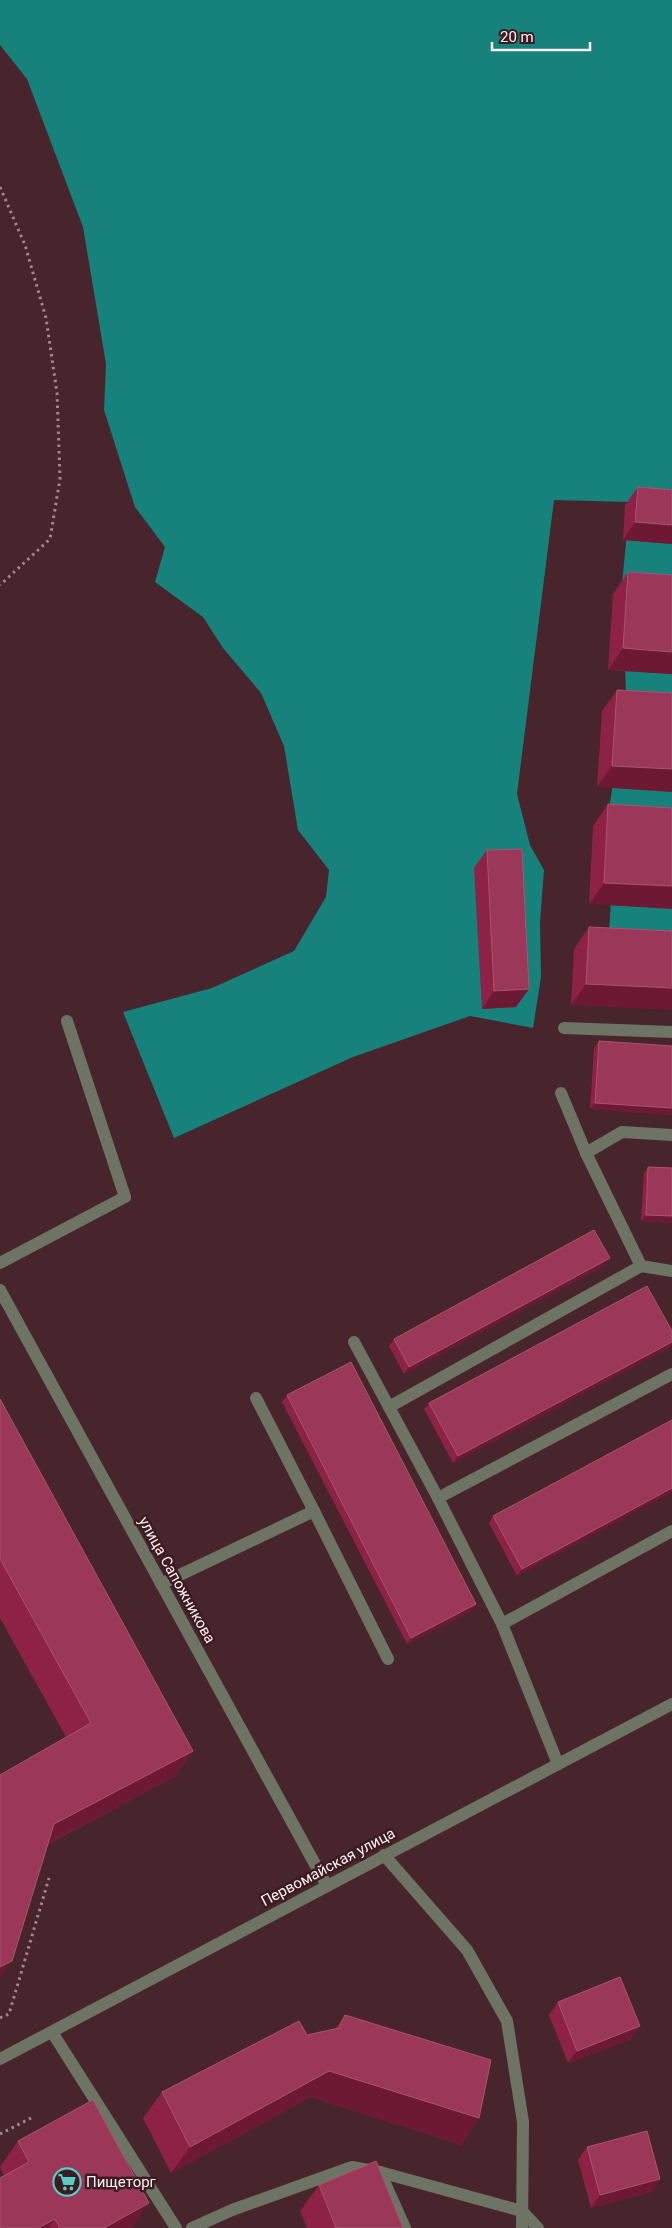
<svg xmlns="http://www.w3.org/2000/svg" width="672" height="2228" viewBox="0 0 672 2228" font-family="Roboto,sans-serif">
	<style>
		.water { fill: #17817b }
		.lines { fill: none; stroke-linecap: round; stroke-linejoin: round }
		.path { stroke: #a2888d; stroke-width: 3; stroke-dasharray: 2.5 4; stroke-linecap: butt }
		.minor { stroke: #6d7465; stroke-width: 12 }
		.wall { fill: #8e2146 }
		.shaded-wall { fill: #6d1934 }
		.building { fill: #9b3758; stroke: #aa5470 }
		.labels { text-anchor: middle; stroke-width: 5; stroke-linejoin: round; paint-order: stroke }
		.street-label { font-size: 15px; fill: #fff0f2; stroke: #3d1b22 }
		.poi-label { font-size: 15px; fill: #fff0f2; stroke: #3d1b22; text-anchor: start }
	</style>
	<rect width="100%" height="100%" fill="#48252c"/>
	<polygon class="water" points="0,0 672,0 672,969 609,935 614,843 609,810 626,693 622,584 630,502 554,500 517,794 530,845 544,870 540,922 541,977 533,1028 470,1016 353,1057 174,1138 123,1012 212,988 294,951 326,897 329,870 298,830 284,746 261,693 223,648 203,617 155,582 165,547 135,507 104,410 106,364 83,227 27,79 0,45"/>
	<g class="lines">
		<g class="path">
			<polyline points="0,187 25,245 46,318 57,393 60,479 50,539 0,585"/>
			<polyline points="0,2018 9,2014 49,1878"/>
			<polyline points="0,2134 33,2117"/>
		</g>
		<g class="minor">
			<polyline points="564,1028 672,1032"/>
			<polyline points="561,1093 586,1153 622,1132 672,1135"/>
			<polyline points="586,1153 641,1266 672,1271"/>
			<polyline points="0,1263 125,1197 67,1021"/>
			<polyline points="0,1290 327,1886"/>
			<polyline points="354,1342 438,1498"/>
			<polyline points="389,1407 641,1266"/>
			<polyline points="314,1511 388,1659"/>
			<polyline points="161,1584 314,1511 256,1398"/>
			<polyline points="502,1624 438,1498 672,1374"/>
			<polyline points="558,1764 502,1624 672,1531"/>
			<polyline points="384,1855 467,1950 507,2021 523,2122 522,2228"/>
			<polyline points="52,2032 176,2228"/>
			<polyline points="0,2059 672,1704"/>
			<polyline points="380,2172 405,2228"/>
			<polyline points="192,2228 232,2210 352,2167 380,2172 522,2211 538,2228"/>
		</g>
	</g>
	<g class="wall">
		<polygon points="638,487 672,490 672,544 623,540 625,505"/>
		<polygon points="628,572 672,674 608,670 613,594"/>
		<polygon points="617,690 672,693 597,787 602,711"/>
		<polygon points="608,804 672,808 589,904 593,826"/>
		<polygon points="487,850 516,1007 482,1009 474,868"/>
		<polygon points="589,927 672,931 571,1005 574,949"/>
		<polygon points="599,1041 672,1046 672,1115 590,1109 594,1048"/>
		<polygon points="648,1167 672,1168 672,1223 641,1221 644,1173"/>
		<polygon points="605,1265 404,1374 389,1346 394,1339"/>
		<polygon points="672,1346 453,1463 424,1409 429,1403"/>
		<polygon points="287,1395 476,1604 471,1611 407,1644 282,1402"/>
		<polygon points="0,1399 193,1751 174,1777 48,1844 66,1737 0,1618"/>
		<polygon points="672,1420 517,1576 489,1523 493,1516"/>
		<polygon points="558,2002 631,2039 568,2063 549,2015"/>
		<polygon points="345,2015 479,2118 461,2145 311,2097 171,2173 143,2118 162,2092 307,2035 335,2029"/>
		<polygon points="18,2141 132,2228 0,2228 4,2176 0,2167"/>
		<polygon points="587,2147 651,2192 591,2208 578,2160"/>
		<polygon points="319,2185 403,2228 307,2228 300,2211"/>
	</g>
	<g class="shaded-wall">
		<polygon points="635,522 672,525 672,544 623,540"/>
		<polygon points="623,648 672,652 672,674 608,670"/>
		<polygon points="612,766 672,769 672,792 597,787"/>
		<polygon points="604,883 672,886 672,909 589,904"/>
		<polygon points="586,984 672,988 672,1010 571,1005"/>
		<polygon points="529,989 516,1007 482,1009 494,991"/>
		<polygon points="595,1103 672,1108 672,1115 590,1109"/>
		<polygon points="646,1215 672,1216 672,1223 641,1221"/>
		<polygon points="610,1258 605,1265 404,1374 409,1367"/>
		<polygon points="672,1342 672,1346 453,1463 458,1456"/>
		<polygon points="672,1488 672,1492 517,1576 522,1569"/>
		<polygon points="476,1604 471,1611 407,1644 411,1638"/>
		<polygon points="193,1751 174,1777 35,1850 54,1824"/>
		<polygon points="12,1961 0,1977 0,1967"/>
		<polygon points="640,2026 631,2039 568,2063 577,2051"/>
		<polygon points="329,2071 479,2118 461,2145 311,2097 171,2173 190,2147"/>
		<polygon points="660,2179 651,2192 591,2208 600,2195"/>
		<polygon points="149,2203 132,2228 104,2228"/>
		<polygon points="55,2219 48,2228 38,2228"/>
	</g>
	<g class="building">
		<polygon points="638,487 672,490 672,525 635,522"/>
		<polygon points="628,572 672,575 672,652 623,648"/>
		<polygon points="617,690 672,693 672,769 612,766"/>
		<polygon points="608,804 672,808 672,886 604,883"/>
		<polygon points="522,849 529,989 494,991 487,850"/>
		<polygon points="589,927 672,931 672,988 586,984"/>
		<polygon points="599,1041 672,1046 672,1108 595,1103"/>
		<polygon points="648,1167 672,1168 672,1216 646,1215"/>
		<polygon points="594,1230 610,1258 409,1367 394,1339"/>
		<polygon points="647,1286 672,1331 672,1342 458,1456 429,1403"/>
		<polygon points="351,1362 476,1604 411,1638 287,1395"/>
		<polygon points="0,1399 193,1751 54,1824 12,1961 0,1967 0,1775 91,1723 0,1559"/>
		<polygon points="672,1420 672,1488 522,1569 493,1516"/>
		<polygon points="620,1977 640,2026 577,2051 558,2002"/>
		<polygon points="345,2015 491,2060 479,2118 329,2071 190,2147 162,2092 299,2021 307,2035 339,2028"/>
		<polygon points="93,2100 149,2203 104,2228 60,2228 55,2219 38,2228 0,2228 0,2178 29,2162 18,2141"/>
		<polygon points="647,2131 660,2179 600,2195 587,2147"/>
		<polygon points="376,2161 403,2228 336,2228 319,2185"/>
	</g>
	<defs>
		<g id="supermarket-ring" transform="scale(1.4375)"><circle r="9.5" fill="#3d1b22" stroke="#55cec5" stroke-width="1.5"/><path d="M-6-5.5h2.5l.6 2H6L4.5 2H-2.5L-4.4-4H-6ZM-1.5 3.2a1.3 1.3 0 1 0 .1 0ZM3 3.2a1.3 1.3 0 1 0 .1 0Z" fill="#55cec5"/></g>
	</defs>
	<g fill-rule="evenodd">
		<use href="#supermarket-ring" x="67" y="2182"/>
	</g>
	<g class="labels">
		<g class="street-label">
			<text transform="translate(177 1580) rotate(61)" y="5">улица Сапожникова</text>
			<text transform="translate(328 1867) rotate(-28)" y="5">Первомайская улица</text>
		</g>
		<g class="poi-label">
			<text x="86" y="2187">Пищеторг</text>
		</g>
	</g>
	<path d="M492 42v8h98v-8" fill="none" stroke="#fff0f2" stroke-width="2.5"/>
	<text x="500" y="42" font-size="15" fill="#fff0f2" stroke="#3d1b22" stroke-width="4" paint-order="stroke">20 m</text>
</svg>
